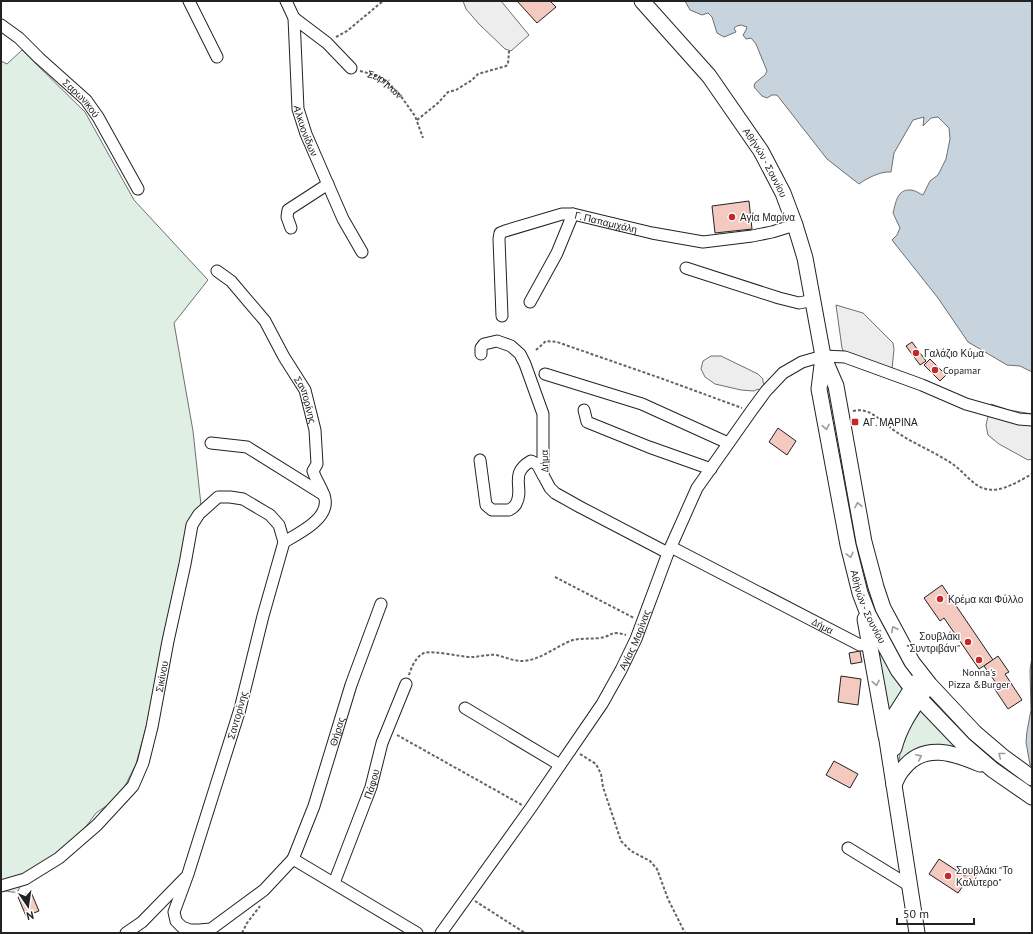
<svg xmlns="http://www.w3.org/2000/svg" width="1033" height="934" viewBox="0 0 1033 934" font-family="'PT Sans',sans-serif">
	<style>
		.green { fill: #e0efe3; stroke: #6f6f6f }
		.parking { fill: #ededed; stroke: #6f6f6f }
		.water { fill: #c7d3dd; stroke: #6f6f6f }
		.building { fill: #f3c9c0; stroke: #222 }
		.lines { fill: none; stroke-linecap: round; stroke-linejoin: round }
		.minor-casing { stroke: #222; stroke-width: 13 }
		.major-casing { stroke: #222; stroke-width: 17 }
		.path { stroke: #646464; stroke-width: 2; stroke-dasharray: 3 2; stroke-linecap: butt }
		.minor { stroke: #fff; stroke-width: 11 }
		.major { stroke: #fff; stroke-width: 15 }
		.oneway { stroke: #9c9c9c }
		.poi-dot { fill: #c62828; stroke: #fff; stroke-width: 1.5 }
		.labels { text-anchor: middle; stroke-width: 3; stroke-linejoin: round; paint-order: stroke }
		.street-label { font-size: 10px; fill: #222; stroke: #fff }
		.poi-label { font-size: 10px; fill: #222; stroke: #fff; text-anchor: start }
	</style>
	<rect width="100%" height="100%" fill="#fff"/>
	<g class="green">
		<path d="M22,50L85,112L134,200L208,280L174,323L193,431L201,505L189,523L182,551L148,720L136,764L125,786L112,802L96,813L82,832L21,885L18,891C13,894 7,890 1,891V61L7,64Z"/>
		<polygon points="876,639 906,690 887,722"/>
		<polygon points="918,705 969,755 949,747 898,766 902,742"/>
	</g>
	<g class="parking">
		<polygon points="463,1 501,1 529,35 511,51 505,49 479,24 466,9"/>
		<polygon points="836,305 863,313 893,343 894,349 892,369 844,353 842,348"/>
		<polygon points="711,356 721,356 758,374 763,379 763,382 765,386 761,392 758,389 754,391 741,390 715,384 705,377 701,369 703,361"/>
		<polygon points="991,404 1009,410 1032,414 1032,459 1028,460 999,444 988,435 986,425"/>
	</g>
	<g class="water">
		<path d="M685,1H1032V372L1020,366L1007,365L968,342L938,298L892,240L897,235L900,228L893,213C896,202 897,189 911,190C915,190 920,194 923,195L930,181L938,175L946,159L950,139L949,128L938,117L931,118L923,126L924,117L913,120L894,153L891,172C881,171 867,178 859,184L827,159L777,95H772L767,98L762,96L754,87L755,83L765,75L767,71L756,44L751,38L746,39L743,35L746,30L747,27L741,25L737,26L734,28L736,32L724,37L717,33L712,17L708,13L702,15L690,10Z"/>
		<polygon points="1032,657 1032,766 1030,765 1026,742 1027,731 1031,710 1030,670"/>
	</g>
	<g class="building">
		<polygon points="517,1 550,1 556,7 537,23"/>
		<polygon points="749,201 752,229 715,233 712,206"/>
		<polygon points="912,342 926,361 920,365 906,346"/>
		<polygon points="930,359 946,375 940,381 924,365"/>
		<polygon points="778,428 796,441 787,455 769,442"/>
		<polygon points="942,585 993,660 979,669 944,618 940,621 924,598"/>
		<polygon points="860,651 862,662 851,664 849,653"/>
		<polygon points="998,656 1009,672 1005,674 1022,700 1008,709 992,685 996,683 984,666"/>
		<polygon points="841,676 861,679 858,705 838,702"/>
		<polygon points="834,761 858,774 850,788 826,775"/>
		<polygon points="939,859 965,876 969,870 977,876 973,883 967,880 958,893 929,874"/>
		<polygon points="31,892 39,911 26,916 18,897"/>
	</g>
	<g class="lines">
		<g class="minor-casing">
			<g id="minor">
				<polyline points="189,1 217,57"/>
				<path id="s2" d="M286,1L294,18L298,109L306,134L343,219L362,252"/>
				<polyline points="294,18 327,43 351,68"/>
				<path id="s3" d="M1,25L19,38L39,58L86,100L98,117L138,189"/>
				<polyline points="291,228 287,217 288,210 328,184"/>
				<polyline points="686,268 779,298 799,303 814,300"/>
				<path id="s4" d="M217,271L231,281L265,321L284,357L305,390L315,430L317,464L313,471C316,481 323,489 325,499C329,519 298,534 284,542L263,616L240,709L188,874L174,912L176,921L182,927L190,930H199L211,929L264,890L293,859L417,933"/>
				<polyline points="530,302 557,253 573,214"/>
				<path id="s5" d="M502,316L499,239L500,233L505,231L562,214H573L652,233L703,242L752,236L772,232L795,225"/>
				<polyline points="481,354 481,348 484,344 497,341 511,346 520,354 525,364 543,414 543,475 550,488 555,493 580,507 668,553"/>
				<polyline points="545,374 642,404 728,443"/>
				<polyline points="584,410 587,422 649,447 711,469"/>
				<polyline points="211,443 247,447 324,495"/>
				<path d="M480,460L486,505L492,510H509C511,509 515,506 516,504C525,488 508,474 531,461L537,464L543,475"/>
				<path id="s6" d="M671,547L860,645L869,644"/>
				<polyline points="465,708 560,765"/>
				<polyline points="848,848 910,886"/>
				<path id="s7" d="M293,859L314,806L351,685L381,604"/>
				<path id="s8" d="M334,883L371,787L382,743L406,684"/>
				<path id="s9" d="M1,886L25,879L59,858L97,825L133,786L143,763L152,727L168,641L185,564L192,525L199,514L218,497H230L243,499L270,515L279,525L284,542"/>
				<polyline points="126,933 142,922 185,878"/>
				<path id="s10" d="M441,933L530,809L602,704L621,670L636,639L668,553L697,488L752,410L766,391L783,373L802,362L823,356L845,357L922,385L966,404L1019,419L1032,420"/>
			</g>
		</g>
		<g class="major-casing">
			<g id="major">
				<path id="s11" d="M642,1L709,76L761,151L783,193L795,225L805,258L823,356L836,386L864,542L876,587L883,608L912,662L930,685L975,733L1002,756L1032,778"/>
				<path id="s12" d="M823,357L819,389L848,545L860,593L868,614L898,670L920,699L964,745L993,770L1032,797"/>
				<polyline points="865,619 886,736"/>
				<polyline points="916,682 891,721 887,740 917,933"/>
				<path d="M894,748C900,725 912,709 925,690"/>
				<path d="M894,785C896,780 899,773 903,769C924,742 954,753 980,764"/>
			</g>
		</g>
		<g class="path">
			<polyline points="336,37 347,31 383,1"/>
			<path id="s1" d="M360,71L378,76L386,81L400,95L415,116L423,138"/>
			<polyline points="417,120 438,103 448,92 456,90 472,80 478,74 506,66 508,64 509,51"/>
			<polyline points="536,350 546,341 557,342 663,379 742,408"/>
			<path d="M853,411C857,410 861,410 865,411C876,414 888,427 898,433C916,445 937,453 954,465C965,473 973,486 986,489C1001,493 1019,481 1032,474"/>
			<polyline points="555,577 634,618"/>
			<path d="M409,675C411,668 416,656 424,653C434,650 459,657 472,657C480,657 487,654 496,655C505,657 513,661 523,661C541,660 556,646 573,640C582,638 591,639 600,638C613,636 610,630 626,635"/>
			<polyline points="397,735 522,805"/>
			<polyline points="580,754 596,764 601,774 603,787 621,841 631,851 650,861 657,869 668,899 685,933"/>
			<polyline points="475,901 525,933"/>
			<polyline points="242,933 247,923 260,906"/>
		</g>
		<use href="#minor" class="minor"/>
		<use href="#major" class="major"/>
	</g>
	<defs><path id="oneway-chevron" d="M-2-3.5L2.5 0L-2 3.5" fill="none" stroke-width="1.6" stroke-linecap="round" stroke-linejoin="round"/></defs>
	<g class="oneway">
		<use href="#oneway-chevron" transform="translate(826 427) rotate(79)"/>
		<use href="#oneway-chevron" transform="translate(858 505) rotate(-100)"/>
		<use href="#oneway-chevron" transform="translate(850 555) rotate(76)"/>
		<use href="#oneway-chevron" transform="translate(894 629) rotate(-117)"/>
		<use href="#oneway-chevron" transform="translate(876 683) rotate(80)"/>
		<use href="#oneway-chevron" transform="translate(1001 755) rotate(-141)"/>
		<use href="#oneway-chevron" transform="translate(919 757) rotate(-26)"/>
	</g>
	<g class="poi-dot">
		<circle cx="732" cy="217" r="4"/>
		<circle cx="916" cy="353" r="4"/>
		<circle cx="935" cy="370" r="4"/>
		<rect x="851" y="418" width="8" height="8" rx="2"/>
		<circle cx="940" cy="599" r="4"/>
		<circle cx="968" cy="642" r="4"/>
		<circle cx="979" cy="660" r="4"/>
		<circle cx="948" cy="876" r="4"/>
	</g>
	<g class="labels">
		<g class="street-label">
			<text dy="4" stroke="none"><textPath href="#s1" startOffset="29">Σειρήνων</textPath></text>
			<text dy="4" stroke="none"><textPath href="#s3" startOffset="109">Σαρωνικού</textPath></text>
			<text dy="4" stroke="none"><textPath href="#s2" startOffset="133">Αλκυονίδων</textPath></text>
			<text dy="4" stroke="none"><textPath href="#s11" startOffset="204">Αθήνών - Σουνίου</textPath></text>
			<text dy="4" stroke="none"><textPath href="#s5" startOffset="193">Γ. Παπαμιχάλη</textPath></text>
			<text dy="4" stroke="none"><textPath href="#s4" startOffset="159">Σαντορίνης</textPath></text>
			<text transform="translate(544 461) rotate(-91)" y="4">Δήμα</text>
			<text dy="4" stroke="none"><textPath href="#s12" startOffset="256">Αθήνών - Σουνίου</textPath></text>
			<text dy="4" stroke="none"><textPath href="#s6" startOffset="171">Δήμα</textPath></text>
			<text dy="4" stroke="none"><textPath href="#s10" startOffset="352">Αγίας Μαρίνας</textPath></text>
			<text dy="4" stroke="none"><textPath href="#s9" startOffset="282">Σικίνου</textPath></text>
			<text transform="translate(237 715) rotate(-74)" y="4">Σαντορίνης</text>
			<text dy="4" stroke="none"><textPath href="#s7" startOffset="135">Θήρας</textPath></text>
			<text dy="4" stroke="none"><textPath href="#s8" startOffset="106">Πάφου</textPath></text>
		</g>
		<g class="poi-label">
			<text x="740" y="221">Αγία Μαρίνα</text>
			<text x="924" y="357">Γαλάζιο Κύμα</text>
			<text x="943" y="374">Copamar</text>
			<text x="863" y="426">ΑΓ. ΜΑΡΙΝΑ</text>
			<text x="948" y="603">Κρέμα και Φύλλο</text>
			<text x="960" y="640" text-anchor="end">Σουβλάκι<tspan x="960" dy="12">"Συντριβάνι"</tspan></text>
			<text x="979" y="676" text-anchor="middle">Nonna's<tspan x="979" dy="12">Pizza &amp;Burger</tspan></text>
			<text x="956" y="874">Σουβλάκι "Το<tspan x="956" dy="12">Καλύτερο"</tspan></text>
		</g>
	</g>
	<rect width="1033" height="934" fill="none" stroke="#222222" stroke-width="4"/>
	<g transform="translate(28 906) rotate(167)" stroke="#ffffff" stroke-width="3" paint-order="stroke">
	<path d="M0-3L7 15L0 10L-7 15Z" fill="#222222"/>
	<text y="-6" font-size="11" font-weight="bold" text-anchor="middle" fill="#222222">N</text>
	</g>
	<path d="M897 918v6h77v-6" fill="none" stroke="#222222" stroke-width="2"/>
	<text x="903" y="918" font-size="12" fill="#222222" stroke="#ffffff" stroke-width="3" paint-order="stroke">50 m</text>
</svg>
